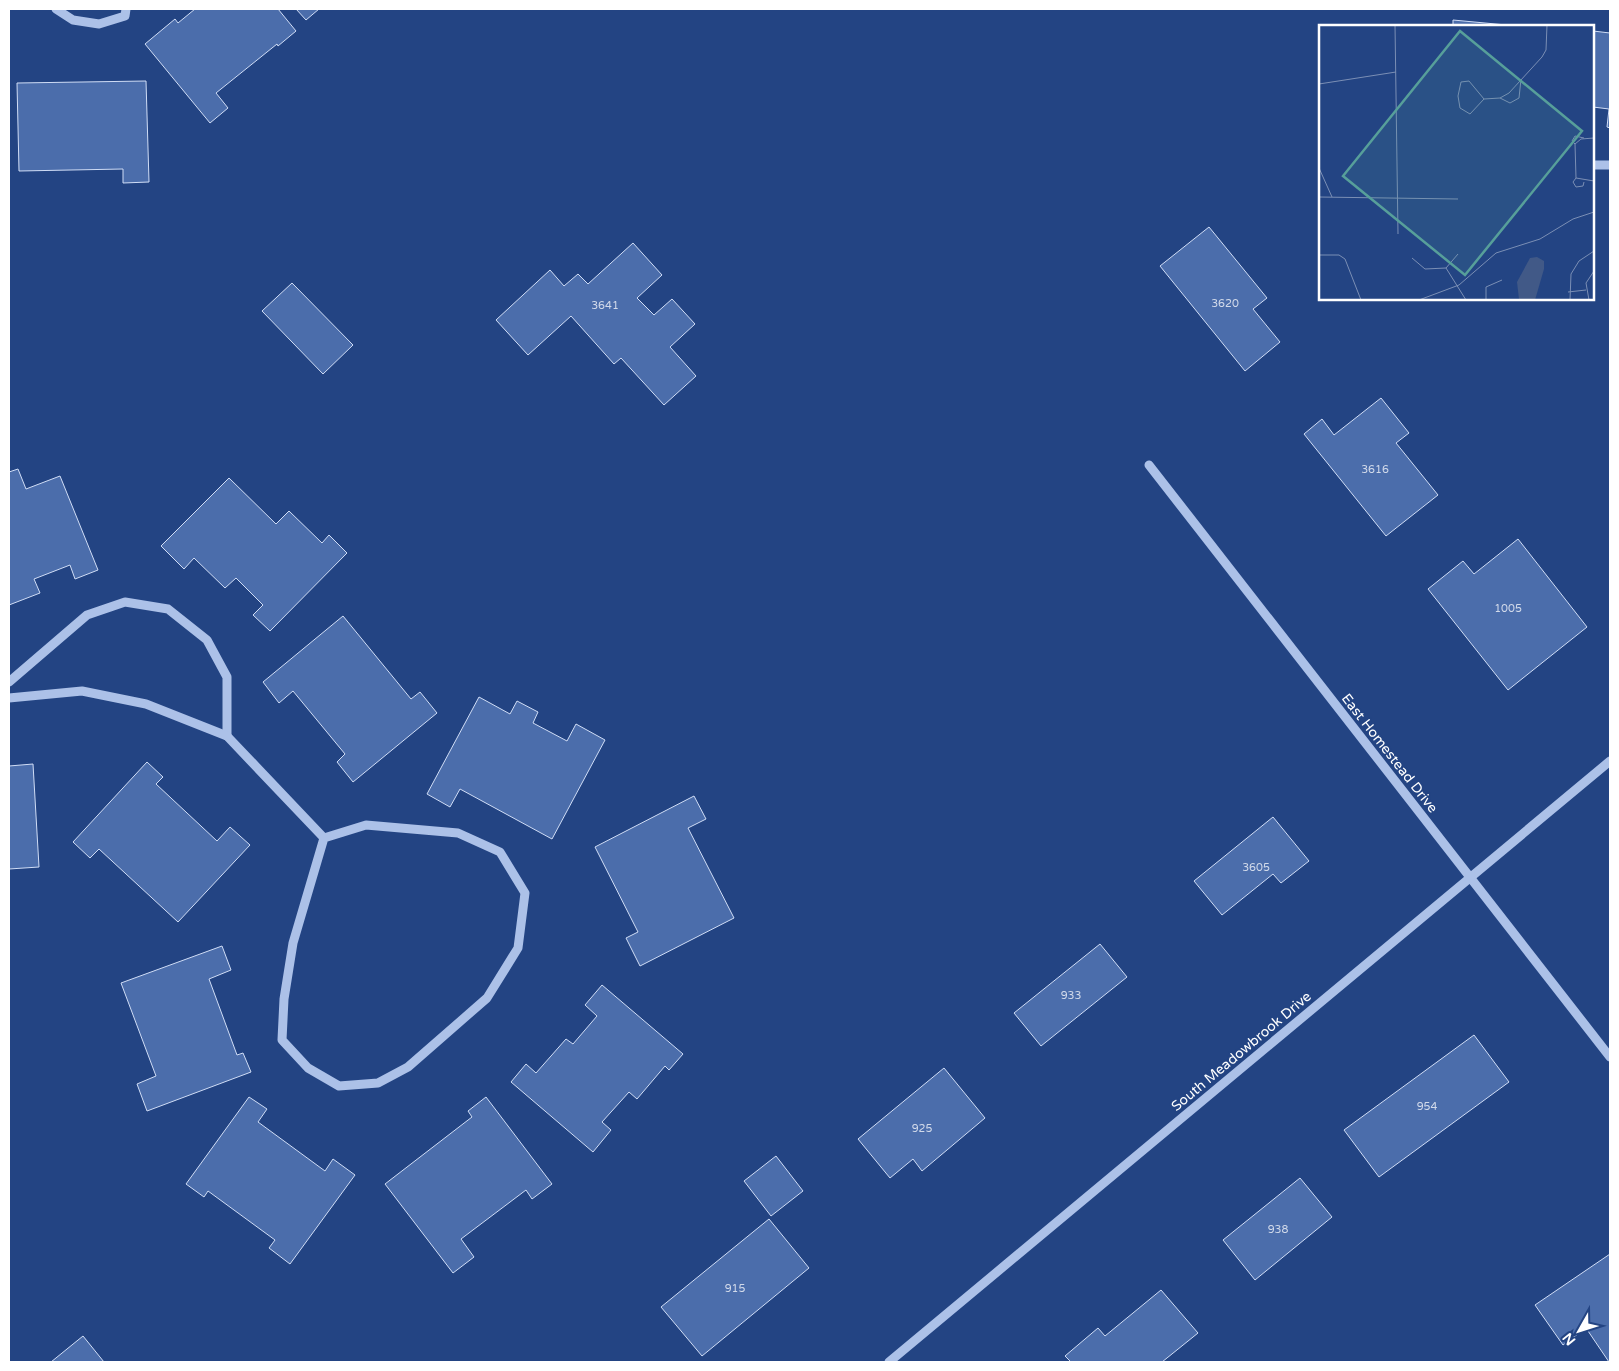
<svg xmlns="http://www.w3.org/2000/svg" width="1619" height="1371" viewBox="0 0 1619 1371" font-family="'Varela Round',sans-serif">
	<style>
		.building { fill: #4b6dab; stroke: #d0ddf6 }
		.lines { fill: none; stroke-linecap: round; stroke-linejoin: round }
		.minor { stroke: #acc1e8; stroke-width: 9 }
		.labels { text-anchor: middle; stroke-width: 4; stroke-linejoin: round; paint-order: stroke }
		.number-label { font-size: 11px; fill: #d2daea }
		.street-label { font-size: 14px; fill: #fff; stroke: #234483 }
		.inset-road { fill: none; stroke: #7b8fb5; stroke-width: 1 }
		.view { fill: #579f9a; fill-opacity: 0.15; stroke: #579f9a; stroke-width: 2.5 }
		.inset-edge { fill: none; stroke: #fff; stroke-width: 2.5 }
	</style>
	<rect width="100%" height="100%" fill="#234483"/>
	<g class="building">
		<polygon points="195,9 278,9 296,31 278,46 277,44 216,93 228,108 210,123 145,44 175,19 178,23"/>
		<polygon points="296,9 319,9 306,20"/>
		<polygon points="1453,20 1517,26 1453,26"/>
		<polygon points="1593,31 1610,33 1610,128 1607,127 1609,109 1593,107"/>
		<polygon points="146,81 149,182 123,183 123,169 19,171 17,83"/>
		<polygon points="1209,227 1267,298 1253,309 1280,342 1245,371 1160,266"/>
		<polygon points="633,243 662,275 637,298 654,315 672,299 695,324 670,347 696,376 664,405 621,358 614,364 571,316 528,355 496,320 550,270 564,286 578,274 588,284"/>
		<polygon points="292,283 353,345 323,374 262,311"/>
		<polygon points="1381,398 1409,433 1396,443 1438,495 1386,536 1304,434 1322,419 1334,435"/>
		<polygon points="18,469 26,489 60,476 98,570 75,579 70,565 34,579 40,593 9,605 9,472"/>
		<polygon points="229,478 276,524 289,511 322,543 329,535 347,553 270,631 253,615 263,605 236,578 225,588 194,558 184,569 161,546"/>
		<polygon points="1518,539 1587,627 1508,690 1428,589 1463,561 1474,574"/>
		<polygon points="343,616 411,699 420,692 437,713 353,782 337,762 345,754 293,691 279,703 263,682"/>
		<polygon points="479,697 510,714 517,701 538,712 533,723 567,741 576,724 605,740 552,839 460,789 450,807 427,794"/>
		<polygon points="147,762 163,777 156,784 217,841 230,827 250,845 178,922 99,849 90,858 73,842"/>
		<polygon points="33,764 39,867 9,869 9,766"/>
		<polygon points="694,796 706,819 688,828 734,918 640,966 626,938 638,932 595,847"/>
		<polygon points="1273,817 1309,861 1281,883 1273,874 1222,915 1194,881"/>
		<polygon points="1100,944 1127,977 1041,1046 1014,1013"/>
		<polygon points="222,946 231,970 209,979 237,1055 243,1053 251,1072 147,1111 137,1084 156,1076 121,983"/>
		<polygon points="602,985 683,1054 669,1070 665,1066 637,1099 629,1092 602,1122 611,1130 593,1152 511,1082 526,1064 536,1073 566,1039 573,1044 597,1016 585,1005"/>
		<polygon points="1474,1035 1509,1082 1379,1177 1344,1130"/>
		<polygon points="944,1068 985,1118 922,1171 913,1159 890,1178 858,1139"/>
		<polygon points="249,1097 267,1109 258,1122 325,1171 333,1159 355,1175 290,1264 269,1248 275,1240 208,1191 204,1197 186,1184"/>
		<polygon points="486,1097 552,1184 532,1199 526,1190 461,1239 474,1257 453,1273 385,1184 472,1117 468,1111"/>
		<polygon points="776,1156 803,1191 771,1216 744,1181"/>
		<polygon points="1300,1178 1332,1217 1255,1280 1223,1240"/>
		<polygon points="769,1219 809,1268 702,1356 661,1307"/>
		<polygon points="1610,1254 1610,1362 1609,1362 1586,1328 1563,1345 1535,1305"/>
		<polygon points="1161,1290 1198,1333 1162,1362 1071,1362 1065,1356 1098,1328 1105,1336"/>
		<polygon points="83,1336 104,1362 51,1362"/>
	</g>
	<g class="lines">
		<g class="minor">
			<polyline points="56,9 73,20 99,24 125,16 126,9"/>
			<polyline points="1593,165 1610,165"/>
			<polyline points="1149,465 1610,1057"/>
			<polyline points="9,682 87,615 125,602 168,609 207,640 227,677 227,736"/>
			<polyline points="9,698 82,691 146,704 227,736 324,838"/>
			<polygon points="366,825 458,833 500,852 525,893 518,948 487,998 408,1067 378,1083 339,1086 308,1068 282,1040 284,999 293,943 324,838"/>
			<polyline points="889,1362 1610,761"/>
		</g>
	</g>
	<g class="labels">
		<g class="number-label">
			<text x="1225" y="307">3620</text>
			<text x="605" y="309">3641</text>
			<text x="1375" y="473">3616</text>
			<text x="1508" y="612">1005</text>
			<text x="1256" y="871">3605</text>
			<text x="1071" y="999">933</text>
			<text x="1427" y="1110">954</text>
			<text x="922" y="1132">925</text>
			<text x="1278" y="1233">938</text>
			<text x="735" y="1292">915</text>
		</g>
		<g class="street-label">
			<text transform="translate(1390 753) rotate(52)" y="5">East Homestead Drive</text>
			<text transform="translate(1241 1051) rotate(-40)" y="5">South Meadowbrook Drive</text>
		</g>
	</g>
	<g transform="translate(1319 25)">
		<rect width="275" height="275" fill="#234483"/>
		<path d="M218,232L225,236V244L216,275L200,274L198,257L211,233Z" fill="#415987"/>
		<path class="inset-road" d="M76,0L79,209M150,56L165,74L151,89L141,83L139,71L142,57ZM0,59L77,47M181,73L191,78L200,73L202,54M165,74L181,73L190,68L223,32L227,25L228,0M275,113L262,114L256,119L257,153L275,156M256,119L253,116L256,111L265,113M0,143L13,172M257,153L254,157L257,162L264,161L265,157M0,172L139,174M139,229L127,243L147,275M0,230H20L26,234L42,275M93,233L106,244L127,243M249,267L267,265M100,275L140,260L177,228L221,214L254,194L275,187M167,275V262L183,255M251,275L252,249L260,236L275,226M270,275L267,258L275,246"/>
		<path class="view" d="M141,6L263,106L146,250L24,151Z"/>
		<rect width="275" height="275" class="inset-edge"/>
	</g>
	<rect width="1619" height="1371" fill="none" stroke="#ffffff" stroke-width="20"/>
	<g transform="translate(1579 1331) rotate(231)" stroke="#234483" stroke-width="4" paint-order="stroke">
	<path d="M0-4L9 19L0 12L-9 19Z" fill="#ffffff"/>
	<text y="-8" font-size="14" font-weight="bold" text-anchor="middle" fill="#ffffff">N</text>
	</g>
</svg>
